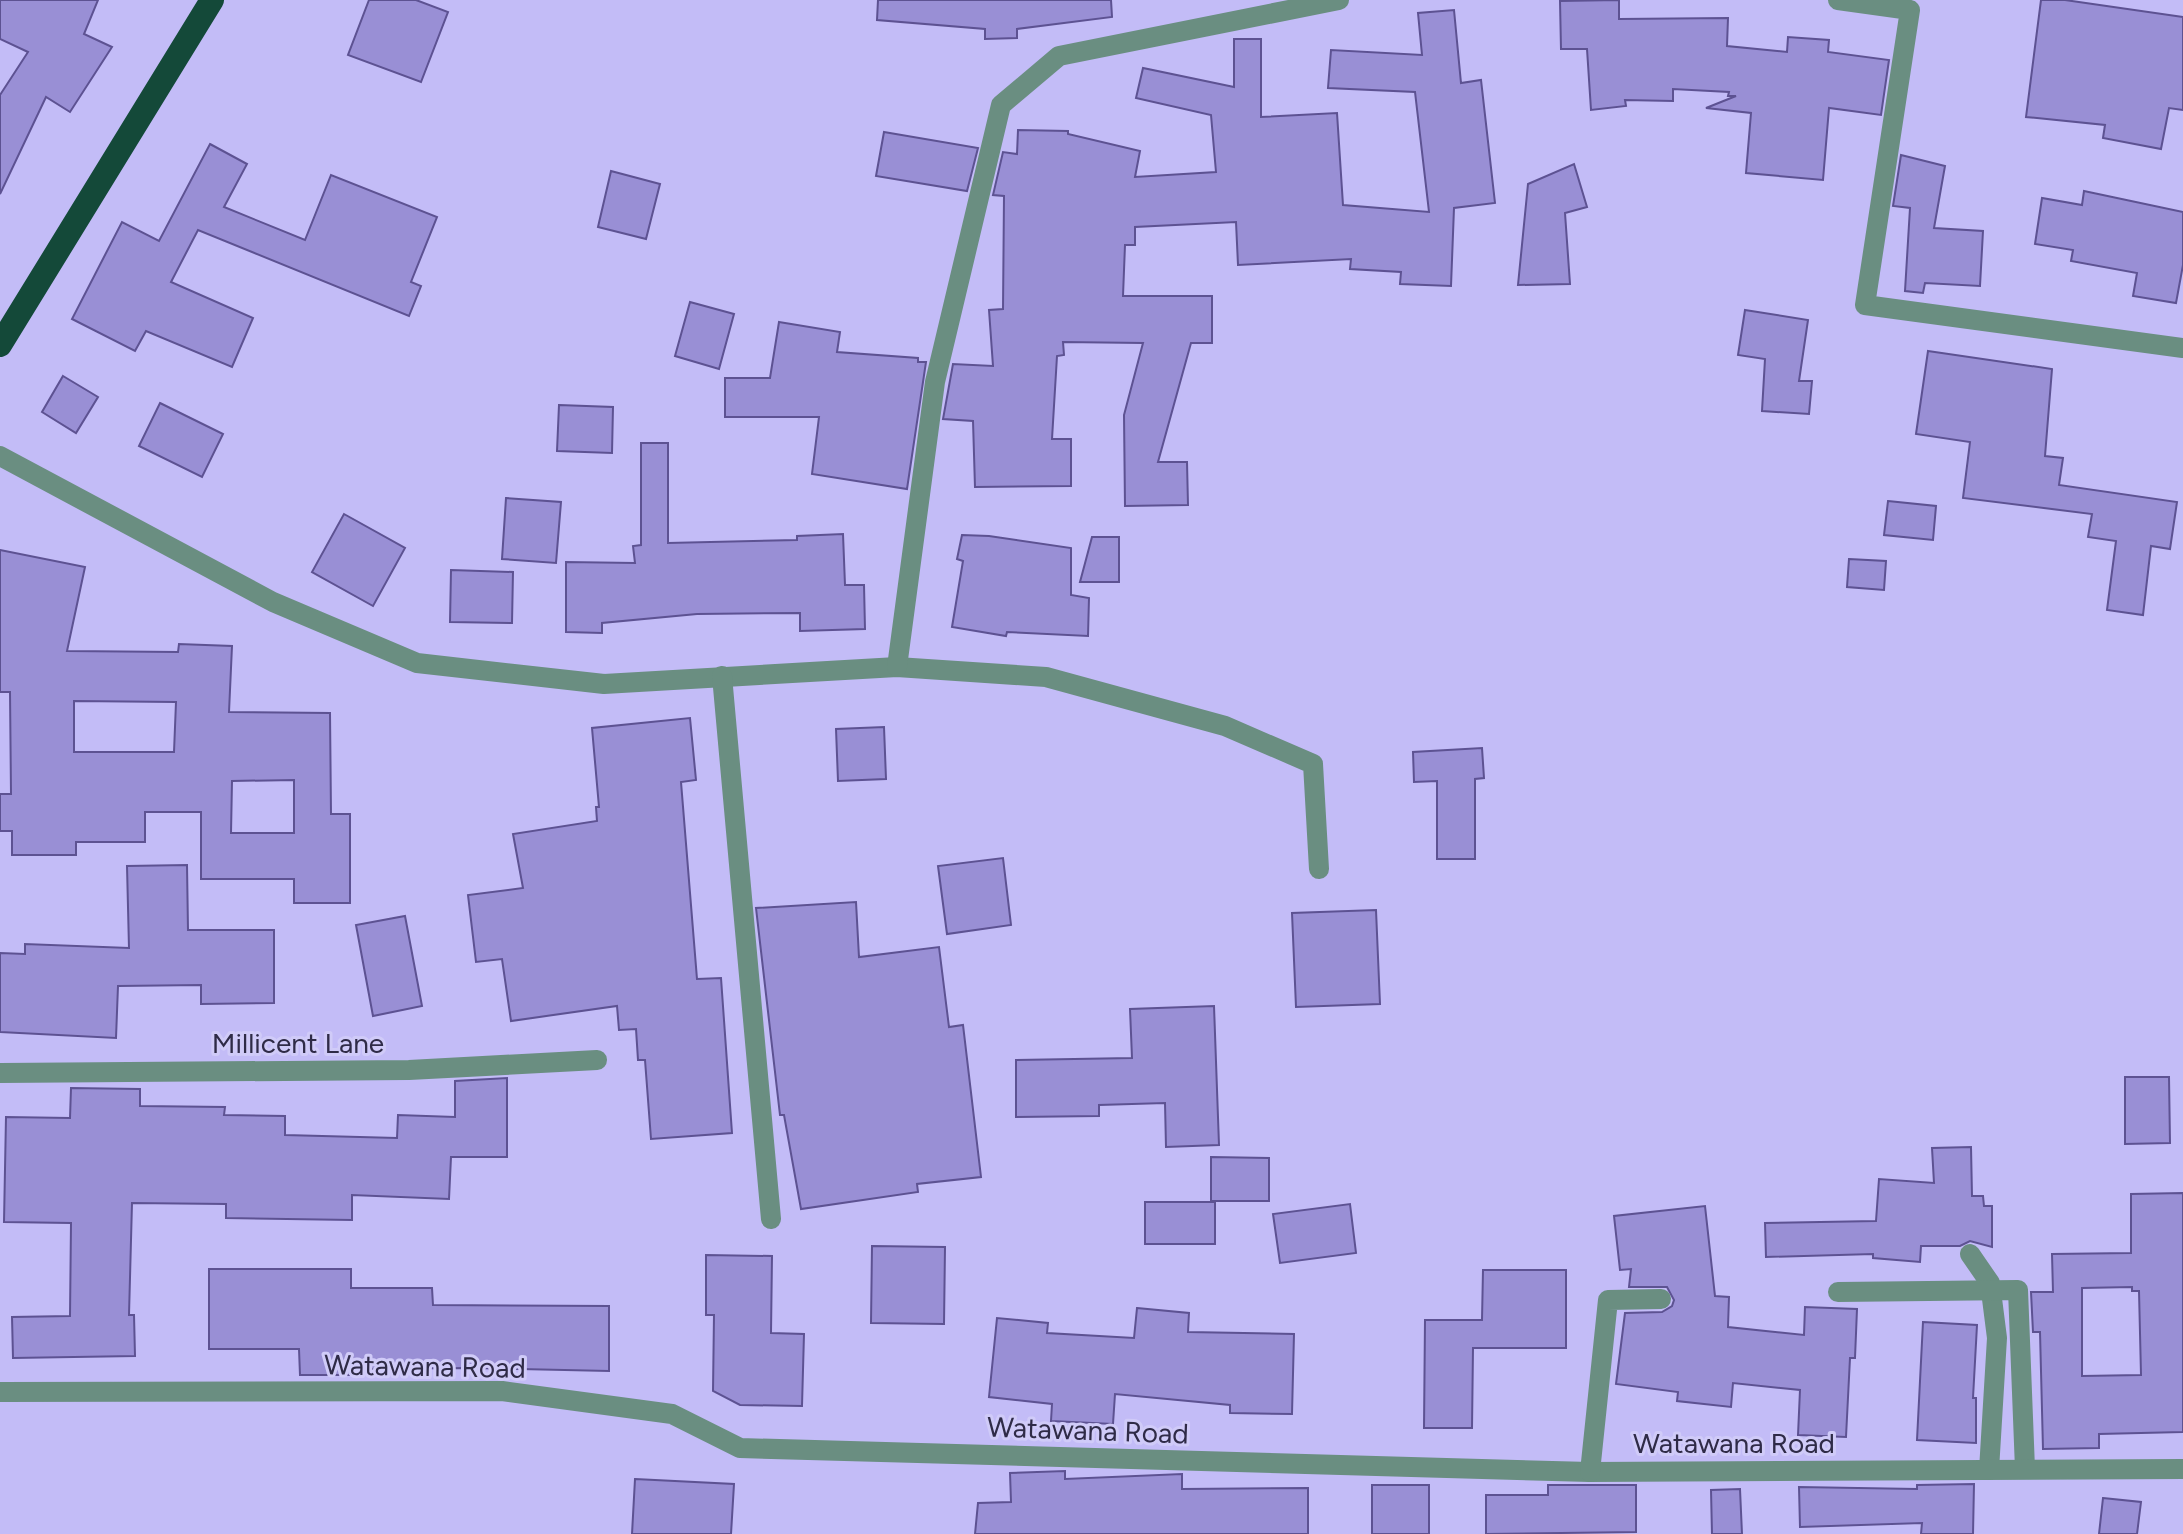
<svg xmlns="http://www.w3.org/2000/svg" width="2183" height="1534" viewBox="0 0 2183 1534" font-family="Figtree,sans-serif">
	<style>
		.building { fill: #998fd5; stroke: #5d5292; stroke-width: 2; fill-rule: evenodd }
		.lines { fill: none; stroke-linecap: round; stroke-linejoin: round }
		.minor { stroke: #6a8e81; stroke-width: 20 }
		.highway { stroke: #144939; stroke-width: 24 }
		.labels { text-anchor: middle; stroke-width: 6; stroke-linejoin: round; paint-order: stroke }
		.street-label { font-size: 28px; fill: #2f2b47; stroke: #d0cbf8 }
	</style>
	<rect width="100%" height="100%" fill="#c3bcf7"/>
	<g class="building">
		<polygon points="0,0 98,0 84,34 112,47 70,112 46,97 0,194 0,95 28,52 0,39"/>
		<polygon points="369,0 416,0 448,12 421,82 348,55"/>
		<polygon points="878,0 1111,0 1112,17 1017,29 1017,38 985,39 985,29 877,20"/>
		<polygon points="1619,0 1619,19 1728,18 1727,46 1787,52 1788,37 1829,40 1828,52 1889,60 1881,115 1829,108 1823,180 1746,173 1751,113 1706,108 1736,96 1728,96 1729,92 1673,89 1673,101 1625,100 1626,106 1591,110 1587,49 1561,49 1560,1"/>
		<polygon points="2041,0 2065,0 2183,17 2183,110 2169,108 2161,149 2103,138 2105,125 2026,117"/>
		<polygon points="1454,10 1461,83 1481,80 1495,203 1454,208 1451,286 1400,284 1401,272 1350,269 1351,259 1238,265 1236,222 1135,227 1135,245 1125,245 1123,296 1212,296 1212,343 1191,343 1158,462 1187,462 1188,505 1125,506 1124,415 1143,343 1063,342 1064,355 1057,356 1052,439 1071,439 1071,486 975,487 973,421 943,419 953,364 993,366 989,310 1003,309 1004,196 993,195 1003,152 1017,154 1018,130 1068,131 1068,134 1140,151 1135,177 1216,172 1211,115 1136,98 1143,68 1234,87 1234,39 1261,39 1261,117 1337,113 1343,205 1429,212 1415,92 1328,88 1331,50 1422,55 1418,13"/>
		<polygon points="884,132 978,148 967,191 876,176"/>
		<polygon points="210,144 247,164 224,207 305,240 331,175 437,217 411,282 421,286 409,316 198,230 171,282 253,318 232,367 146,331 135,351 72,319 122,222 159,241"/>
		<polygon points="1901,155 1945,166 1934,228 1983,231 1980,286 1925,283 1923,293 1905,291 1910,208 1893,206"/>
		<polygon points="1574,164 1587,207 1565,213 1570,284 1518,285 1528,184"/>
		<polygon points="611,171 660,184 646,239 598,227"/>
		<polygon points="2084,191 2183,212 2183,265 2176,303 2133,296 2137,273 2071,261 2073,250 2035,244 2042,198 2082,205"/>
		<polygon points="690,302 734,314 719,369 675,356"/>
		<polygon points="1745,310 1808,320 1799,381 1812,381 1809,414 1762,411 1765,359 1738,355"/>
		<polygon points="779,322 840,332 837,352 918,358 918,362 926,362 907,489 812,474 819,417 725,417 725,378 770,378"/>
		<polygon points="1928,351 2052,369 2045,456 2063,458 2059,485 2177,502 2170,549 2151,546 2143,615 2107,610 2116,541 2088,537 2092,514 1963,498 1970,442 1916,434"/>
		<polygon points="63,376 98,397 76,433 42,412"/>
		<polygon points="160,403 223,434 202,477 139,446"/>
		<polygon points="559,405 613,407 612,453 557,451"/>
		<polygon points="641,443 668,443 668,543 797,540 797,536 843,534 845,585 864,585 865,629 800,631 800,613 697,614 602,623 602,633 566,632 566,562 635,563 633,546 641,545"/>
		<polygon points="506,498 561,502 556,563 502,559"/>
		<polygon points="1888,501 1936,506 1933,540 1884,535"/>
		<polygon points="344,514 405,548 373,606 312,572"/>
		<polygon points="962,535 989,536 1071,548 1071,595 1089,598 1088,636 1007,632 1006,636 952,627 963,561 957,559"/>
		<polygon points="1092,537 1119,537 1119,582 1080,582"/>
		<path d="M0,550L85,567L67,651L178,652L179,644L232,646L229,712L330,713L331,814H350V903H294V879H201V812H145V842H76V855H12V831H0V794H11L10,692H0ZM74,701L176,702L174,752H74ZM294,780V833H231L232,781Z"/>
		<polygon points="1849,559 1886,561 1884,590 1847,587"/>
		<polygon points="451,570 513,572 512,623 450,622"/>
		<polygon points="690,718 696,780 681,782 697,979 721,978 732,1133 651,1139 645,1060 638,1060 636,1029 619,1030 617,1006 511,1021 502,959 476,962 468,895 523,888 513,834 597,821 596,807 599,807 592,728"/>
		<polygon points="884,727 886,779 838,781 836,729"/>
		<polygon points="1482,748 1484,778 1475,779 1475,859 1437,859 1437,781 1414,782 1413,752"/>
		<polygon points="1003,858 1011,925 947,934 938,866"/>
		<polygon points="187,865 188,930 274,930 274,1003 201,1004 201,985 118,986 116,1038 0,1032 0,953 25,954 25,944 129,948 127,866"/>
		<polygon points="856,902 859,957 939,947 949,1027 963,1025 981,1177 917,1184 918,1192 801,1209 784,1115 780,1115 756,908"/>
		<polygon points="1376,910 1380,1004 1296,1007 1292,913"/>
		<polygon points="405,916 422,1006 373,1016 356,925"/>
		<polygon points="1214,1006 1219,1145 1166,1147 1165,1103 1099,1105 1099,1116 1016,1117 1016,1060 1132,1058 1130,1009"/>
		<polygon points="2125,1077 2169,1077 2170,1143 2125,1144"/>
		<polygon points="507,1078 507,1157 451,1157 449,1199 352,1195 352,1220 226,1218 226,1204 132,1203 129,1315 134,1315 135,1356 13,1358 12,1317 70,1316 71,1223 4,1222 6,1117 70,1118 71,1088 140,1089 140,1106 225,1107 224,1115 285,1116 285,1135 397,1138 398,1115 455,1117 455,1081"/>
		<polygon points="1971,1147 1972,1196 1983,1196 1984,1206 1992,1206 1992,1247 1970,1241 1960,1246 1921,1246 1920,1262 1873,1258 1873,1254 1766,1257 1765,1223 1876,1221 1879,1179 1934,1183 1932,1148"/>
		<polygon points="1211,1157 1269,1158 1269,1201 1211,1201"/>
		<path d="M2183,1193V1432L2099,1434V1448L2043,1449L2040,1332H2033L2031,1292H2053L2052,1254L2131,1253V1194ZM2132,1287V1291H2139L2141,1375L2082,1376V1288Z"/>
		<rect x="1145" y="1202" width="70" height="42"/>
		<polygon points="1350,1204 1356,1253 1280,1263 1273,1214"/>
		<polygon points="1705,1206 1715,1296 1729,1297 1728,1327 1804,1335 1805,1307 1857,1309 1855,1358 1850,1358 1846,1437 1798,1435 1800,1390 1733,1383 1731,1407 1677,1401 1678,1392 1616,1384 1625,1313 1662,1312 1672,1306 1674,1300 1667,1287 1629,1287 1631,1269 1620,1270 1614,1216"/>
		<polygon points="872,1246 945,1247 944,1324 871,1323"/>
		<polygon points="706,1255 772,1256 771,1333 804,1334 802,1406 740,1405 713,1391 714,1315 706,1315"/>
		<polygon points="209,1269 351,1269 351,1288 432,1288 433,1305 609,1306 609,1371 472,1368 358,1369 358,1375 300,1375 299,1349 209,1349"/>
		<polygon points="1483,1270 1566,1270 1566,1348 1473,1348 1472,1428 1424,1428 1425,1320 1482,1320"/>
		<polygon points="1137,1308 1189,1313 1188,1332 1294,1334 1292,1414 1230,1413 1230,1405 1115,1394 1113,1424 1051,1421 1052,1404 989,1397 997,1318 1048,1323 1047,1333 1134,1338"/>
		<polygon points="1923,1322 1977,1325 1973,1398 1976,1398 1976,1443 1917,1440"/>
		<polygon points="1065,1471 1065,1479 1182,1474 1182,1489 1308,1488 1308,1534 975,1534 978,1503 1011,1502 1010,1473"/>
		<polygon points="635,1479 734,1484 731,1534 632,1534"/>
		<polygon points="1974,1484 1973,1534 1921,1534 1922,1523 1800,1527 1799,1487 1917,1489 1917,1485"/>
		<rect x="1372" y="1485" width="57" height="49"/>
		<polygon points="1548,1485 1636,1485 1636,1532 1486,1534 1486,1495 1548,1495"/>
		<polygon points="1740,1489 1742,1534 1712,1534 1711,1490"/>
		<polygon points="2103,1498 2141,1502 2137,1534 2099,1534"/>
	</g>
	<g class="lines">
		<g class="minor">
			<polyline points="1838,0 1910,10 1865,305 2183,348"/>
			<polyline points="0,456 273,602 417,663 604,684 897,667 1046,677 1225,726 1313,764 1319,869"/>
			<polyline points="897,667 935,382 1001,105 1059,56 1339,0"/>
			<polyline points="722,676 771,1219"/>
			<polyline points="0,1073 409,1070 597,1060"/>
			<polyline points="1970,1254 1990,1283 1997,1338 1989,1470"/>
			<polyline points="1838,1292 2018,1290 2025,1469"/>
			<polyline points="0,1392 502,1391 672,1414 740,1448 1590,1472 2183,1469"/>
			<polyline points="1590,1472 1608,1300 1661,1299"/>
		</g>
		<polyline class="highway" points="0,345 212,0"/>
	</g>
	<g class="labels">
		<g class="street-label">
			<text x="298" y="1053">Millicent Lane</text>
			<text transform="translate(425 1366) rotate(1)" y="10">Watawana Road</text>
			<text transform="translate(1088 1430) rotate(2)" y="10">Watawana Road</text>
			<text x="1734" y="1453">Watawana Road</text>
		</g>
	</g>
</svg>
